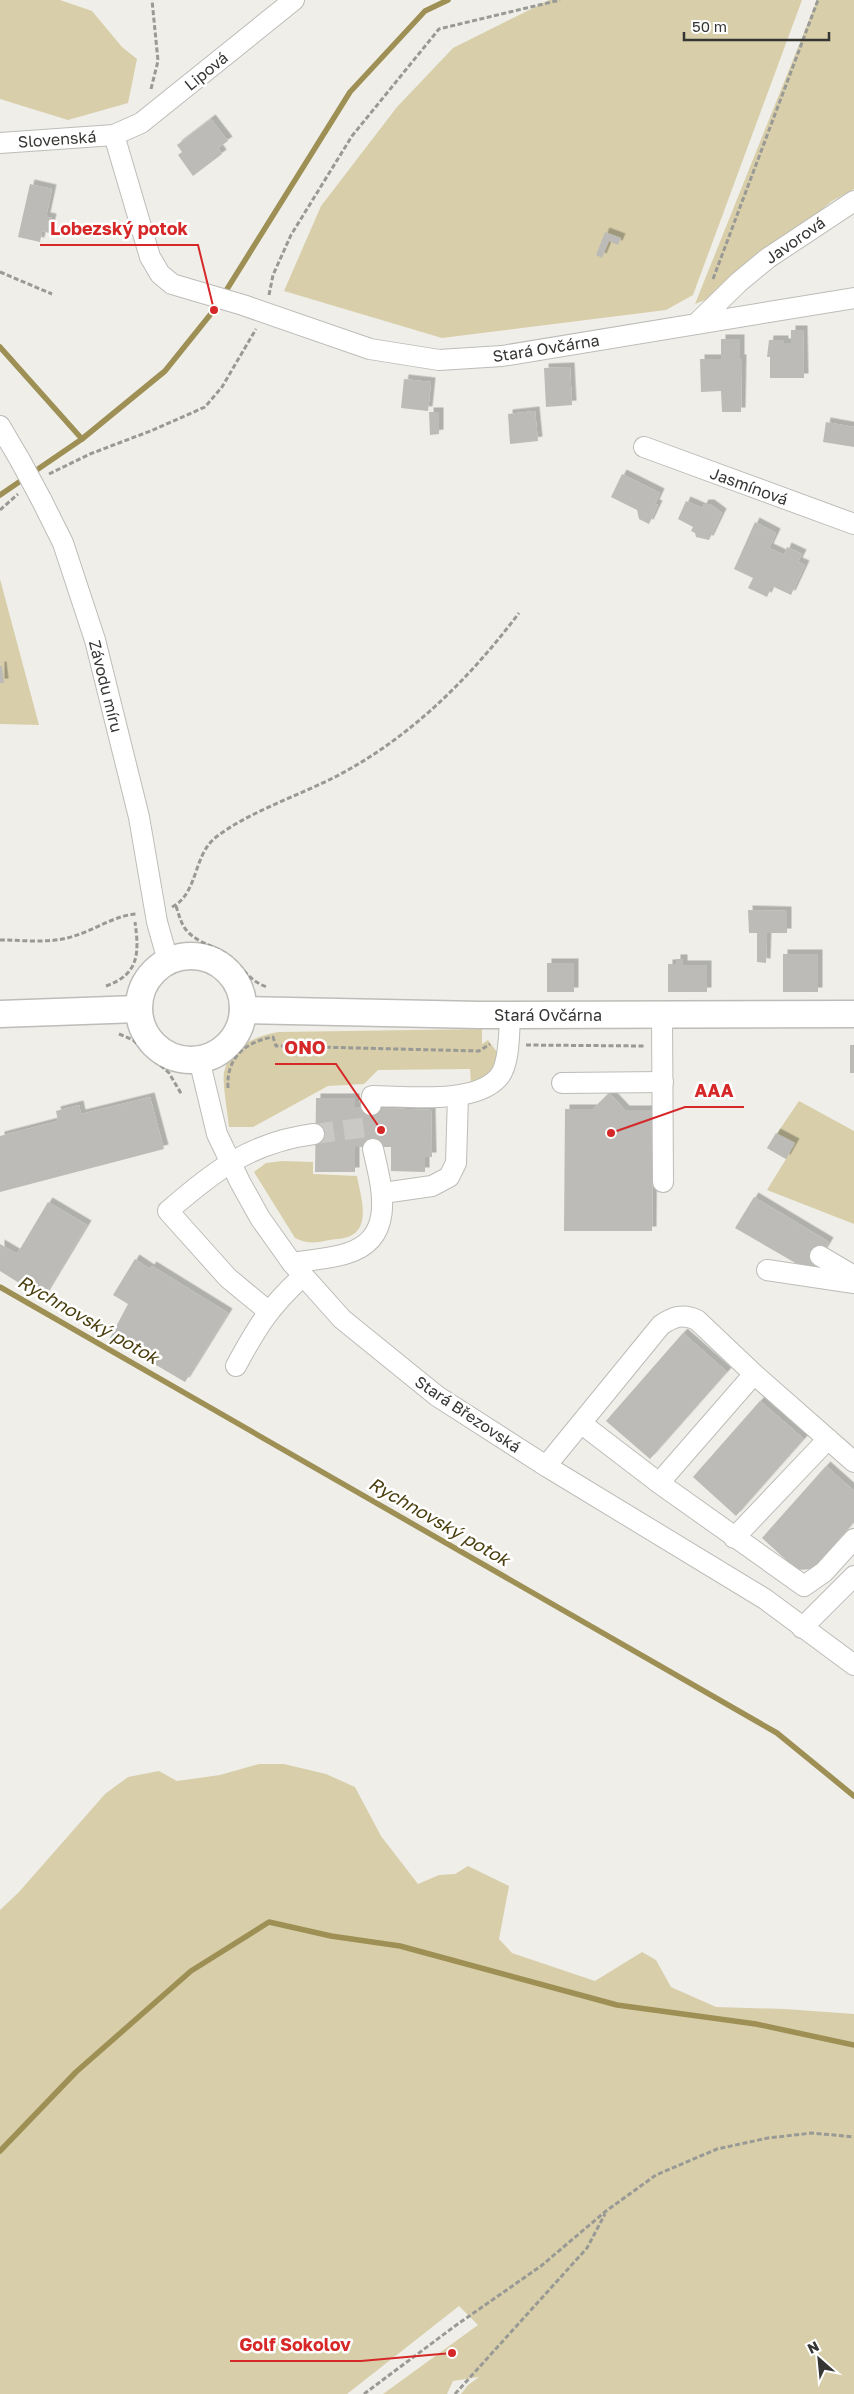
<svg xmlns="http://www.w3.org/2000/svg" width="854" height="2394" viewBox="0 0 854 2394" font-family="'Golos Text',sans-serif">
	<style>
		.green { fill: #d8cfaa }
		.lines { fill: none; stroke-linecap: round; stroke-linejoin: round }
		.stream { stroke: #9e8f54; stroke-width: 5.5 }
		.building { fill: #bcbbb7; filter: url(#shadow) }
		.minor-tunnel { stroke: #cac9c5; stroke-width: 20; stroke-dasharray: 20 10; stroke-linecap: butt }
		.minor-casing { stroke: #bdbcb8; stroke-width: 22 }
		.major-casing { stroke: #bdbcb8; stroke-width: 29 }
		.path { stroke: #999995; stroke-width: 3; stroke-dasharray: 5 2.5; stroke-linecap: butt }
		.minor { stroke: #fff; stroke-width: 20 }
		.major { stroke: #fff; stroke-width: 26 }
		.minor-bridge-casing { stroke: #bdbcb8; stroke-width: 22; stroke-linecap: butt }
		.minor-bridge { stroke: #fff; stroke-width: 20 }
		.labels { text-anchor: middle; stroke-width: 5; stroke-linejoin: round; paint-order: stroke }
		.street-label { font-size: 16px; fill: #353533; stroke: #fff }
		.water-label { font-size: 18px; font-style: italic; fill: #493e0d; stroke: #fff }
		.leader { fill: none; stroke: #d62828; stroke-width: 2 }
		.callout-dot { fill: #d62828; stroke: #fff; stroke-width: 2 }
		.callout-label { font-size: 18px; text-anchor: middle; font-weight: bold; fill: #d62828; stroke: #fff; stroke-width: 5; stroke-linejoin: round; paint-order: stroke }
	</style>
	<defs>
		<filter id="shadow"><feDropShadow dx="4.5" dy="-4.5" stdDeviation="0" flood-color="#0004"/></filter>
	</defs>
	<rect width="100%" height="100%" fill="#efeee9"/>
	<g class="green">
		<polygon points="0,0 60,0 92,11 122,47 137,59 128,103 68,120 0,99"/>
		<polygon points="549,0 802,0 693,295 666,310 442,338 284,291 321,206 397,107 453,48"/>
		<polygon points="817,0 854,0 854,189 832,201 715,296 695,304"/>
		<polygon points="0,579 39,725 0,724"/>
		<path d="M482,1029V1044L488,1040L497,1052C496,1070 488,1079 471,1084L470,1069L378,1070L364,1084L328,1086L253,1127H229C228,1114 222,1083 224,1072C230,1046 256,1036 278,1032Z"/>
		<polygon points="799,1101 854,1131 854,1224 767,1190 786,1159 767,1148"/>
		<path d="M282,1161L313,1162V1174L357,1176C360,1193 371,1225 352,1235C346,1239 336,1239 329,1240C316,1243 307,1244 295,1238L254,1172L266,1163Z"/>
		<polygon points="259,1764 284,1764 326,1774 355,1787 381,1836 418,1884 439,1875 455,1874 468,1866 509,1886 499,1939 512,1953 595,1981 642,1952 656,1960 671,1987 716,2007 785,2009 854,2014 854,2394 461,2394 468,2385 479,2377 453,2381 447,2394 383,2394 478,2325 459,2306 347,2394 0,2394 0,1910 19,1892 105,1794 128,1777 159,1771 177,1781 220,1775"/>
	</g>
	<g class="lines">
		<g class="stream">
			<polyline points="0,347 82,439"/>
			<polyline points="0,495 82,439 165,371 214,310 350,92 425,11 448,0"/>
			<polyline points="0,1287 777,1733 854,1796"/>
			<polyline points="0,2151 76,2072 191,1971 269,1922 331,1936 400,1946 617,2005 756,2024 854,2045"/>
		</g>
	</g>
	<g class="building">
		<polygon points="211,119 228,141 218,148 222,154 193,176 178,155 182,152 177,145"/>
		<polygon points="30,184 52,189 46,217 52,218 49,233 42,231 40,242 18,237"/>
		<polygon points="605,232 621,238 618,245 609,241 602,258 596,255"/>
		<polygon points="791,330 803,330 804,378 770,378 770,357 767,357 769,340 784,340 784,343 791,343"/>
		<polygon points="721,339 740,339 740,359 742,359 741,412 722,412 721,391 701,392 700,359 721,359"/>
		<polygon points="570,367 572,405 546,407 544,368"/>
		<polygon points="404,379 431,382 428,411 401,408"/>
		<polygon points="535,411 538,441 510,444 508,414"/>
		<polygon points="429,412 439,412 439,434 430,435"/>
		<polygon points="826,422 854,427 854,447 823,442"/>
		<polygon points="622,474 660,493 655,504 658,505 649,524 639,519 637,510 611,497"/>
		<polygon points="686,501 702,508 704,504 710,504 722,513 709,540 696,537 695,533 691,531 693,527 678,519"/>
		<polygon points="755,522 776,533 769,548 784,555 787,547 802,554 798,562 805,565 791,595 772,586 767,597 748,588 753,578 734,569"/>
		<polygon points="0,666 2,666 4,683 0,683"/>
		<polygon points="748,910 787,911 787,933 767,933 766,963 757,962 757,933 749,933"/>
		<rect x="783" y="954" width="35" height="38"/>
		<polygon points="676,959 683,959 683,965 707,965 707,992 668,992 668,964 676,964"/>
		<rect x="547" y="963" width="27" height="29"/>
		<rect x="850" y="1045" width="4" height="28"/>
		<polygon points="609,1093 625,1110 653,1110 652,1231 564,1231 565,1109 593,1109"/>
		<polygon points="150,1097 164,1149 0,1192 0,1136 58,1121 56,1111 79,1105 81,1114"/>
		<polygon points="316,1098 355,1098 355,1107 431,1110 432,1157 425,1157 425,1172 391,1171 391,1147 355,1147 355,1172 315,1172"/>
		<polygon points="776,1133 795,1143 786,1159 767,1148"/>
		<polygon points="754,1197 829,1242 811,1272 735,1228"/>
		<polygon points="48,1202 87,1225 43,1298 0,1271 0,1244 17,1254"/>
		<polygon points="135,1259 150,1269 152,1266 228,1313 185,1382 110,1338 128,1304 113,1295"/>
		<polygon points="683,1333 727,1372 650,1459 606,1421"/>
		<polygon points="760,1401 804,1439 736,1516 693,1477"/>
		<polygon points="826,1466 854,1491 854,1522 813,1569 797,1570 762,1538"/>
	</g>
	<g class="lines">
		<polyline class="minor-tunnel" points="314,1134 368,1127"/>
		<g class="minor-casing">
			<g id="minor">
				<polyline points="114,135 150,257 160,274 172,284 243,305 370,349 439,360 502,356 854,298"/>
				<polyline points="0,143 114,135 141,123 294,0"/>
				<polyline points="696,324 739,282 768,258 854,201"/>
				<polyline points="0,426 20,460"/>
				<polyline points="644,447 854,524"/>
				<polyline points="41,499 63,543 95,640 139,817 157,922 168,961"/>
				<polyline points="662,1016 663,1182"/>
				<polyline points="199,1059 217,1134 240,1182 260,1218 292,1263 342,1319 437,1396 546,1466 765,1599 854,1665"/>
				<polyline points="562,1083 663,1082"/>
				<path d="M371,1105L372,1096C406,1096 473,1105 498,1078C510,1066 509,1032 510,1015"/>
				<polyline points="383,1193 432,1186 449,1177 456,1163 458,1096"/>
				<polyline points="820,1256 854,1276"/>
				<path d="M292,1263C309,1260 328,1259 345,1254C397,1239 382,1188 373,1149"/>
				<polyline points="767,1270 854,1283"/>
				<path d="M268,1311L228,1278L168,1211C214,1171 251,1142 314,1134"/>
				<path d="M236,1366C257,1327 270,1306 303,1276"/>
				<polyline points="582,1424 659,1483 804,1586 824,1572 854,1539"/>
				<path d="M546,1466L661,1325C673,1317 683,1313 697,1320L754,1374L854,1462"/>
				<polyline points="659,1483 754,1374"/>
				<polyline points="734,1538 828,1439"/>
				<polyline points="802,1628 854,1576"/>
			</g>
		</g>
		<g class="major-casing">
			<g id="major">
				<circle cx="191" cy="1008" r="52"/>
				<polyline points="243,1010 480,1015 854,1014"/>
				<polyline points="0,1014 138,1009"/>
			</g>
		</g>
		<g class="path">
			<polyline points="151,89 158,61 152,0"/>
			<polyline points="0,272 52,294"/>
			<polyline points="713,279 818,0"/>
			<polyline points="269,295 273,275 291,235 352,136 439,29 560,0"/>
			<polyline points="49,474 90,454 153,430 205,407 222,387 256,329"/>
			<polyline points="0,510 18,494"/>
			<path d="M176,906C179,915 181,924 187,931C198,943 212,945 224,953C240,963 248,981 267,987"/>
			<path d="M172,907C198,894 193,856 215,838C246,813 300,795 337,776C411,737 469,679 519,613"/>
			<path d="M0,940C24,940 51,944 74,936C95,930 115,915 137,914"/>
			<path d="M106,986C140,974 139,952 135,922"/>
			<polyline points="119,1034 133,1040 169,1073 182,1095"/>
			<polyline points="526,1045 645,1046"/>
			<path d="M228,1088C226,1058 245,1042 273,1037L276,1046L479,1051L490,1044"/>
			<polyline points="364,2394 455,2326 541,2266 606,2211 656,2175 717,2149 768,2138 812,2133 854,2137"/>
			<polyline points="455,2394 587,2248 605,2214"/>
		</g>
		<use href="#minor" class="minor"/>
		<use href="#major" class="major"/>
		<g class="minor-bridge-casing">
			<polyline id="minor-bridge" points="20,460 41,499"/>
		</g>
		<use href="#minor-bridge" class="minor-bridge"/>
	</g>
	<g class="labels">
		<g class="street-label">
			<text transform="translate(206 71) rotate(-39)" y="6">Lipová</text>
			<text transform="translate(57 139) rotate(-4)" y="6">Slovenská</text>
			<text transform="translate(795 240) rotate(-35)" y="6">Javorová</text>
			<text transform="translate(546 348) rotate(-9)" y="6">Stará Ovčárna</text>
			<text transform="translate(749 486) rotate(20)" y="6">Jasmínová</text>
			<text transform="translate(106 686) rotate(76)" y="6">Závodu míru</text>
			<text x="548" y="1021">Stará Ovčárna</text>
			<text transform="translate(468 1414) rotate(34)" y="6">Stará Březovská</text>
		</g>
		<g class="water-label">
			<text transform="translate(88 1320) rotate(30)" y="6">Rychnovský potok</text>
			<text transform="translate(439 1522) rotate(30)" y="6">Rychnovský potok</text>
		</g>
	</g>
	<path class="leader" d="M214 310L198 245H40M381 1130L336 1064H275M611 1133L685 1107H744M452 2353L361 2361H230"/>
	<g class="callout-dot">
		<circle cx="214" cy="310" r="5"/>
		<circle cx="381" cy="1130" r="5"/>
		<circle cx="611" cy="1133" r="5"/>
		<circle cx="452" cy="2353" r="5"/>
	</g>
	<g class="callout-label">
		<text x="119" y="235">Lobezský potok</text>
		<text x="305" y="1054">ONO</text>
		<text x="714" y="1097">AAA</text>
		<text x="295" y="2351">Golf Sokolov</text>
	</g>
	<g transform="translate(819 2359) rotate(333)" stroke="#ffffff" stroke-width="4" paint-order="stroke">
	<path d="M0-4L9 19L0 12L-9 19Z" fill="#353533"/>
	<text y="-8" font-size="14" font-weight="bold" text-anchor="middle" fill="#353533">N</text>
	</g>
	<path d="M684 32v8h145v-8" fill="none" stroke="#353533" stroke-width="2.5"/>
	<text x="692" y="32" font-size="15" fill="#353533" stroke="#ffffff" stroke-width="4" paint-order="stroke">50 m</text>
</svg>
